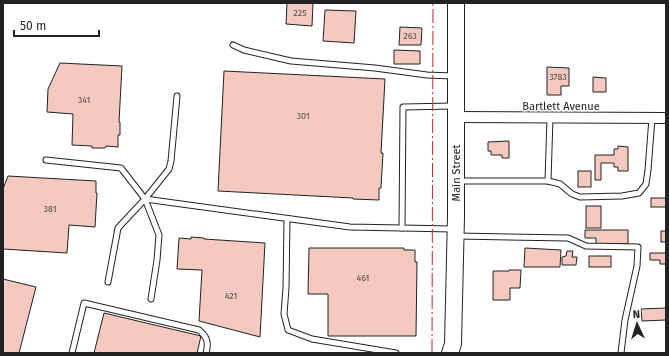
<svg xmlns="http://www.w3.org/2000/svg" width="669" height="356" viewBox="0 0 669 356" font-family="'Fira Sans',sans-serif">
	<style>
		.building { fill: #f3c9c0; stroke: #222 }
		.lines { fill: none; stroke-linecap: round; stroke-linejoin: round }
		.service-casing { stroke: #222; stroke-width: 7 }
		.minor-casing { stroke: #222; stroke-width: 12 }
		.primary-casing { stroke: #222; stroke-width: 18 }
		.service { stroke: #fff; stroke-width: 5 }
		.minor { stroke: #fff; stroke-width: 10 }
		.primary { stroke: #fff; stroke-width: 16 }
		.power { stroke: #c62828; stroke-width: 1; stroke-dasharray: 14 3 2 3; stroke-linecap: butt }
		.labels { text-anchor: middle; stroke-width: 3; stroke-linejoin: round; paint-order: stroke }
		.number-label { font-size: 9px; fill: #564c4a }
		.street-label { font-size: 11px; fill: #222; stroke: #fff }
	</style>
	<rect width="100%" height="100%" fill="#fff"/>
	<g class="building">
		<polygon points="287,3 313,3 312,26 286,24"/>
		<polygon points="325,10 356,11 354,43 323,41"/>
		<polygon points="400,27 422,28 421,45 399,45"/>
		<polygon points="394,50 420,51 420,64 394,64"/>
		<polygon points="60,63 122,66 119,122 120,122 120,135 118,135 118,147 106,146 105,148 92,148 92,146 72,145 73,114 47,112 48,89"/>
		<polygon points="547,67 569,68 569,86 561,86 561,95 547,95"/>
		<polygon points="224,71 385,79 381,153 383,153 381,188 379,188 379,200 353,199 353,198 218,191"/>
		<polygon points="593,77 606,78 606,92 593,92"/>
		<polygon points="509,141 509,158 502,158 502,155 491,155 491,151 488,151 488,142"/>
		<polygon points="618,146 628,147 628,171 618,171 618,167 614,167 614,163 601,163 601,180 595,180 595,155 614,155 614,149 618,149"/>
		<rect x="578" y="171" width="13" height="16"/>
		<polygon points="8,176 96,181 96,193 97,193 95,227 69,225 67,253 3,249 3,189"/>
		<rect x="651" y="198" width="15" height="9"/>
		<rect x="586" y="206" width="15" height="22"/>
		<polygon points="585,230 628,230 628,244 596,244 596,238 585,238"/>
		<rect x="661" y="231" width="5" height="11"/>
		<polygon points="191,237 204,238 204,239 265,243 260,337 199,321 202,270 177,269 179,238 191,239"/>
		<polygon points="309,248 404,248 404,250 415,250 415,262 417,262 416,336 328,336 328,294 308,294"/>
		<polygon points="525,248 561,250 560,267 524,267"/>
		<polygon points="567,251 573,251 572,257 577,257 576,265 562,265 562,257 566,256"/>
		<polygon points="650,253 666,253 666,265 666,264 660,264 660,260 650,260"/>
		<rect x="589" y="256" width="22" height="11"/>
		<polygon points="509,270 521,270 520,288 510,288 510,300 493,300 493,271 509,271"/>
		<polygon points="3,279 36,287 19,353 3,353"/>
		<polygon points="666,308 666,320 642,321 641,309"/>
		<polygon points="104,313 201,336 197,353 94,353"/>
	</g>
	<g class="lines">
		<g class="service-casing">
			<g id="service">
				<polyline points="233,45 244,50 291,61 375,68 427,75 453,76"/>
				<polyline points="46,160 121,168 145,199 350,227 453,229"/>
				<polyline points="457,181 548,181 550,118"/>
				<polyline points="548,181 560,184 572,194 580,197 622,196 639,193 646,184 648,170 652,118"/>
				<polyline points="145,199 159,235 157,260 151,299"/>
				<polyline points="287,219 286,288 284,314 288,330 312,339 396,353"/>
				<polyline points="402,228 403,107 453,106"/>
				<polyline points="457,236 568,238 586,246 638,247 637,266 625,320 621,353"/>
				<polyline points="108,282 118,228 145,199 169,169 171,161 177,96"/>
				<path d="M72,353L84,303L199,330C207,337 209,342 206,353"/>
			</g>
		</g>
		<g class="minor-casing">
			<polyline id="minor" points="456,117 666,118"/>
		</g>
		<g class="primary-casing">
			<polyline id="primary" points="450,353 453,344 456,216 456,3"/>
		</g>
		<use href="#service" class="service"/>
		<use href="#minor" class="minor"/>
		<use href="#primary" class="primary"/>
		<polyline class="power" points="432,353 433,3"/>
	</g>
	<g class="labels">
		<g class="number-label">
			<text x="300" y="16">225</text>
			<text x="410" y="39">263</text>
			<text x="558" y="80">3783</text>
			<text x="84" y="103">341</text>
			<text x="303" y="119">301</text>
			<text x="50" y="212">381</text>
			<text x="363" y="281">461</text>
			<text x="231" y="299">421</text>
		</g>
		<g class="street-label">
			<text x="561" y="110">Bartlett Avenue</text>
			<text transform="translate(456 173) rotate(-90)" y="4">Main Street</text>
		</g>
	</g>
	<rect width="669" height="356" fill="none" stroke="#222222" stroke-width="8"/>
	<g transform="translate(637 324) rotate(356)" stroke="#ffffff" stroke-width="3" paint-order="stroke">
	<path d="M0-3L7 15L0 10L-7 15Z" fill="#222222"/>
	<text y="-6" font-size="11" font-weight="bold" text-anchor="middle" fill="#222222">N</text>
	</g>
	<path d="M14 30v6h85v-6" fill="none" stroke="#222222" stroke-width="2"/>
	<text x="20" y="30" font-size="12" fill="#222222" stroke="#ffffff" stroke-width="3" paint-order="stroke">50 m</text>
</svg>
